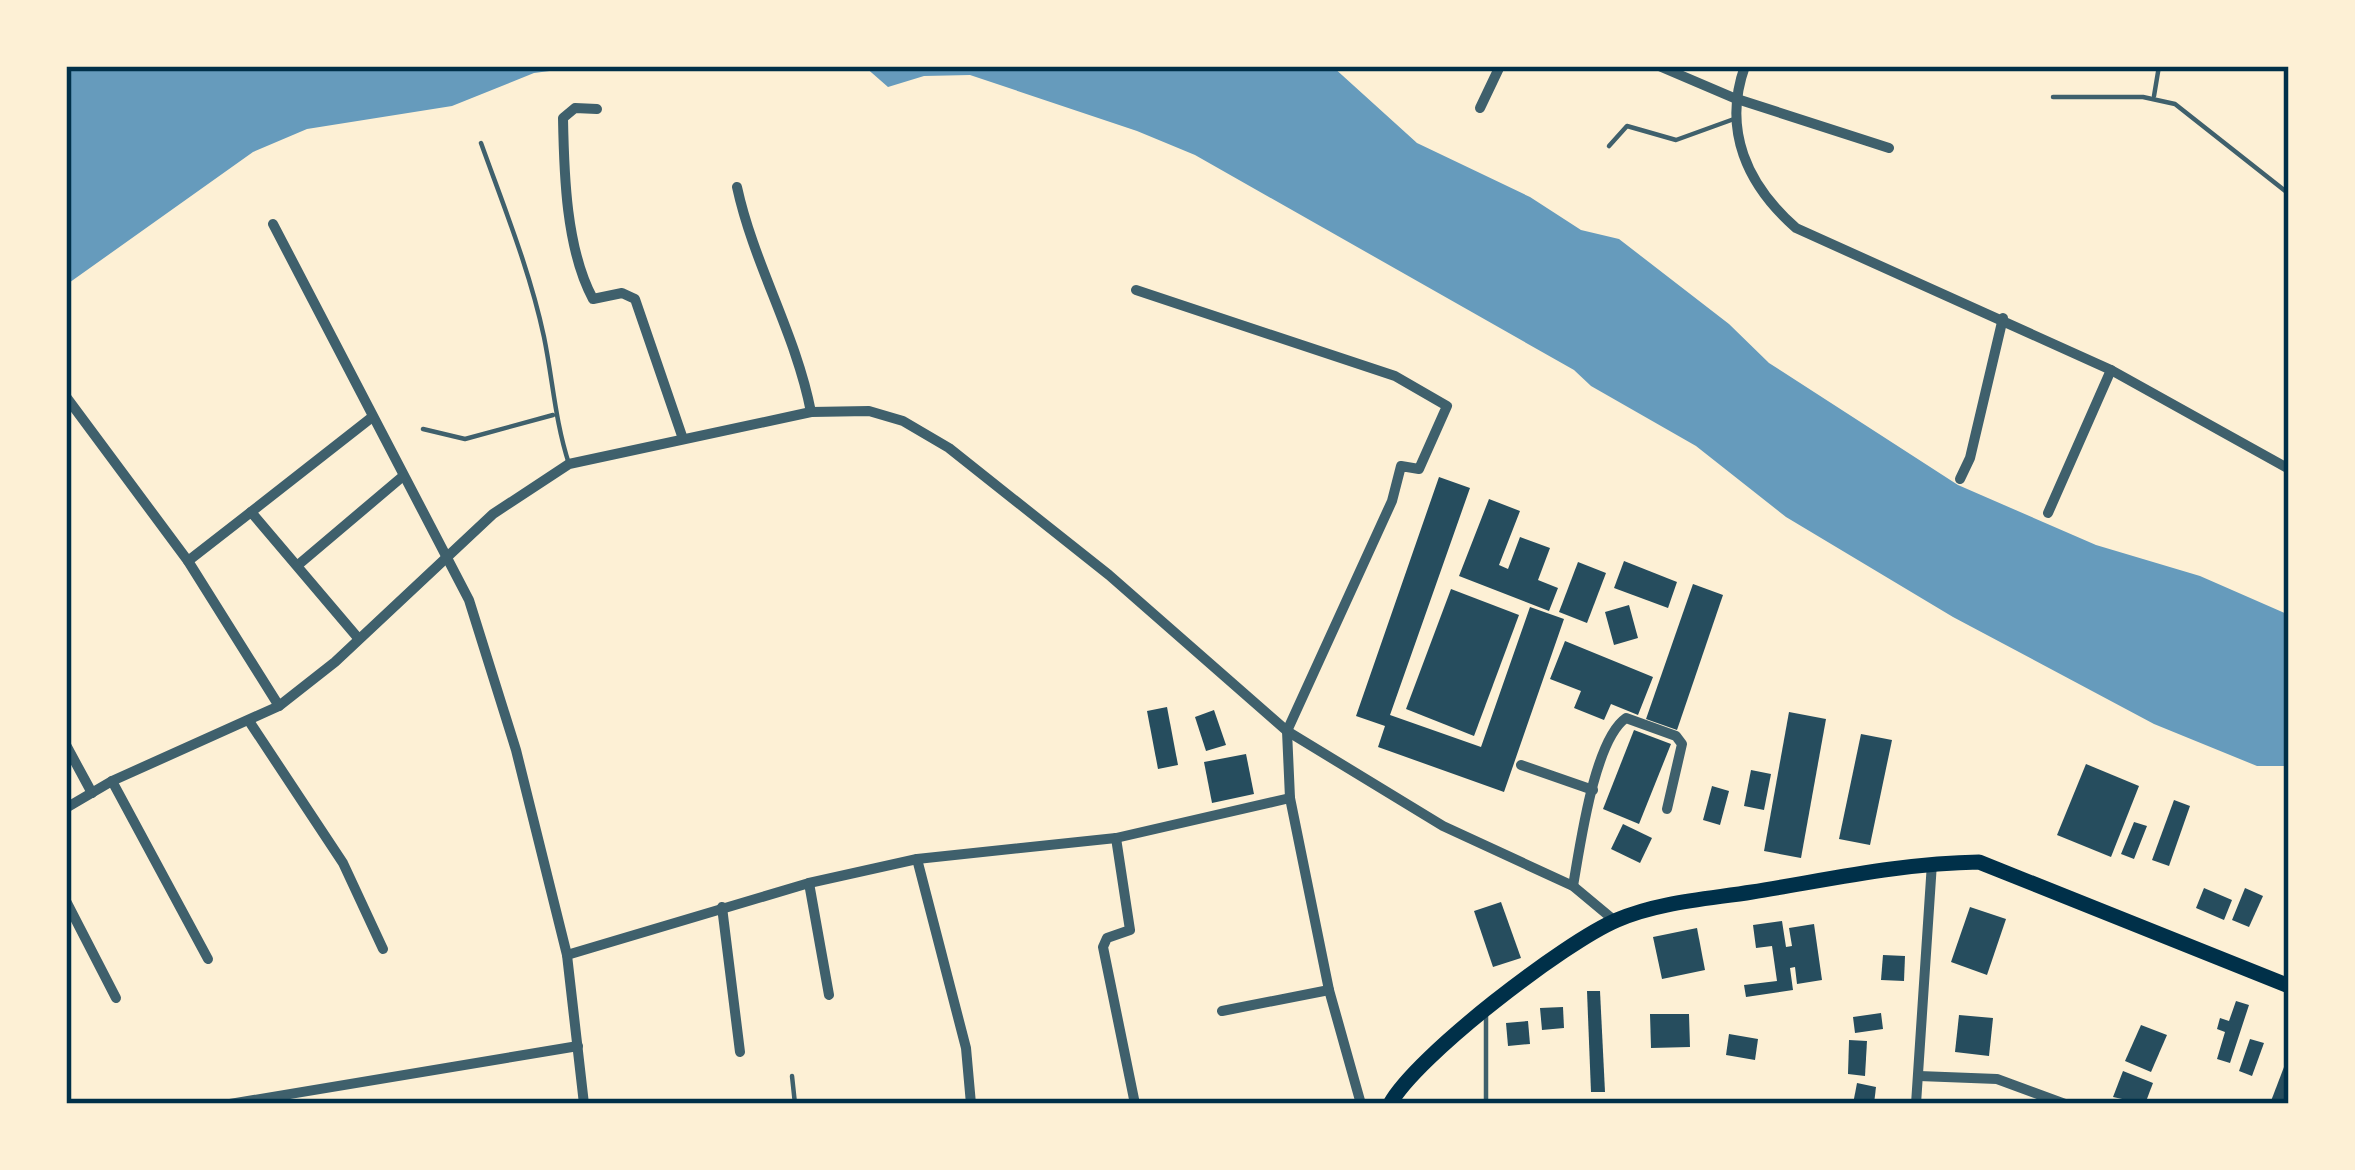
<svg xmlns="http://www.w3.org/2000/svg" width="2355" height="1170" viewBox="0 0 2355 1170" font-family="'Roboto Condensed',sans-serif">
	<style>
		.water { fill: #669bbc }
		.building { fill: #264d5e }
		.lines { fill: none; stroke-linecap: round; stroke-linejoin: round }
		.service { stroke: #3f606c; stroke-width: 4.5 }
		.minor { stroke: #3f606c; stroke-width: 10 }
		.secondary { stroke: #003049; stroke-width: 15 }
		.neatline { fill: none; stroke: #003049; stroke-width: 4.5 }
	</style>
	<rect width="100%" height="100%" fill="#fdf0d5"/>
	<g class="water">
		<polygon points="66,66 588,66 534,73 452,106 307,129 253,152 66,285"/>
		<polygon points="864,66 1332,66 1417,143 1530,197 1581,230 1619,239 1729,324 1769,363 1958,485 2096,545 2200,576 2289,615 2289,766 2257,766 2154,724 1953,617 1786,517 1696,446 1591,386 1574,370 1195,155 1137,131 970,75 924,76 888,87"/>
	</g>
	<g class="building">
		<polygon points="1439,477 1470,488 1390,715 1481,747 1530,607 1564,619 1504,792 1378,747 1385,726 1356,716"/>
		<polygon points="1489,499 1520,511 1499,565 1508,569 1520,537 1550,548 1538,580 1558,588 1549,611 1459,576"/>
		<polygon points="1624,561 1677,582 1668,608 1614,588"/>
		<polygon points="1578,562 1606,573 1587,623 1559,612"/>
		<polygon points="1693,584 1723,595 1677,730 1646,719"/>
		<polygon points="1451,589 1519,615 1474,736 1406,709"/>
		<polygon points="1629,605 1638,638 1614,645 1605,612"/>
		<polygon points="1565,641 1653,677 1638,715 1611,704 1604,720 1574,708 1581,691 1550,679"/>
		<polygon points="1167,707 1178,765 1158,769 1147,711"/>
		<polygon points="1214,710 1226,745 1206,751 1195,717"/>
		<polygon points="1789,712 1826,719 1801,858 1764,851"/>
		<polygon points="1634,730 1671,744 1639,824 1603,809"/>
		<polygon points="1861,734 1892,740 1870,845 1839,839"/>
		<polygon points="1246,754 1254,794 1212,803 1204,762"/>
		<polygon points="2086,764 2139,786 2111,857 2057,835"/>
		<polygon points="1751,770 1771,774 1764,810 1744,806"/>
		<polygon points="1712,786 1729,791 1720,825 1703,820"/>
		<polygon points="2174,800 2190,806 2169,866 2152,860"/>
		<polygon points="2134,822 2147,826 2134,859 2121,854"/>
		<polygon points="1623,824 1652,838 1640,863 1611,849"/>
		<polygon points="2204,888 2232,900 2224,920 2196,908"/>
		<polygon points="2245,888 2263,896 2249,927 2232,920"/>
		<polygon points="1501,902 1521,958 1493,967 1474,911"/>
		<polygon points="1970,907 2006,919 1987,975 1951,962"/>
		<polygon points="1782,921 1786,947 1792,946 1789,928 1814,924 1822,980 1797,984 1795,967 1790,968 1793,990 1746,997 1744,985 1777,981 1772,946 1756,948 1753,925"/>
		<polygon points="1697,928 1705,970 1662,979 1653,937"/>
		<polygon points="1883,955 1905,956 1904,981 1881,980"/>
		<polygon points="1587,991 1600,991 1605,1092 1591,1092"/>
		<polygon points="2236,1001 2249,1005 2230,1063 2217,1059 2225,1032 2217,1029 2220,1018 2229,1021"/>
		<polygon points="1563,1007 1564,1028 1542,1030 1540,1008"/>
		<polygon points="1881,1013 1883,1029 1855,1033 1853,1017"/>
		<polygon points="1650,1014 1689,1014 1690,1047 1651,1048"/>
		<polygon points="1959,1015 1993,1018 1989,1056 1955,1052"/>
		<polygon points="1528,1021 1530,1044 1508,1046 1506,1023"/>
		<polygon points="2141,1025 2167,1035 2151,1072 2125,1061"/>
		<polygon points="1729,1034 1758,1039 1755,1060 1726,1055"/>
		<polygon points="2250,1039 2264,1043 2252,1076 2239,1071"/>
		<polygon points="1849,1040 1867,1041 1865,1076 1848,1074"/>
		<polygon points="2289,1054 2289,1104 2279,1104 2271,1101"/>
		<polygon points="2123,1071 2153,1083 2145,1104 2113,1097"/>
		<polygon points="1857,1083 1876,1087 1874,1104 1853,1104"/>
	</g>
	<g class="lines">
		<g class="service">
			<polyline points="2154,96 2159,66"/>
			<polyline points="2053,97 2143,97 2175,104 2289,194"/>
			<path d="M481,143C504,207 530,271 544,337C553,381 555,421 569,464"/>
			<polyline points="1609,146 1627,126 1676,140 1734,119"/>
			<polyline points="423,429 465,439 553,415"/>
			<polyline points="1486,1014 1486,1104"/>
			<polyline points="792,1076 795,1104"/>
		</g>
		<g class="minor">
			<polyline points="1659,66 1734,98 1889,148"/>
			<path d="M1745,66C1722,130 1747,185 1796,228L2111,370L2289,469"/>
			<polyline points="1480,108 1500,66"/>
			<path d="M597,109L575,108L563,118C564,174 566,249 593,299L622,293L635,299L682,436"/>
			<path d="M737,187C754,265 796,334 811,412"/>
			<polyline points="273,224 469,600 516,750 567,955 584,1104"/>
			<polyline points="1136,290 1395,376 1447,406 1419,469 1401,466 1392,501 1287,731 1290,798 1329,990 1361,1104"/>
			<polyline points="67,398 188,561 251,512 358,638"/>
			<polyline points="1960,479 1970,458 2003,318"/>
			<polyline points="251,512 371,418"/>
			<polyline points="2048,513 2111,370"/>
			<polyline points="188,561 279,706"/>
			<polyline points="298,565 402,477"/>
			<polyline points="249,721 343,863 383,949"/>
			<polyline points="66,745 92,793"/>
			<polyline points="1521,765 1593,790"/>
			<polyline points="112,781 208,959"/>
			<polyline points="66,808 112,781 279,706 335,662 493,514 569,464 811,412 869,411 903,421 949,448 1109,575 1287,731 1443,826 1573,886 1615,921"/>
			<polyline points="1116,838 1130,930 1107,938 1103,947 1135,1104"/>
			<polyline points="917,859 966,1048 971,1104"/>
			<path d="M1573,886C1580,847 1594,740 1626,718L1676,736L1682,744L1667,809"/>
			<polyline points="66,901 116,998"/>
			<polyline points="722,907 740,1052"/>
			<polyline points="567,955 809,883"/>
			<polyline points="829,995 809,883 917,859 1116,838 1290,798"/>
			<polyline points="1222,1011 1329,990"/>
			<polyline points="1919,1076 1997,1079 2065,1104"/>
			<polyline points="230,1104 578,1046"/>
			<polyline points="1916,1104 1932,863"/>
		</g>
		<path class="secondary" d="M1390,1104C1416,1056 1565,942 1617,920C1658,902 1708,899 1752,892C1827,880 1903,863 1979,862L2289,986"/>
	</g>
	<rect width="2355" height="1170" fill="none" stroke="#fdf0d5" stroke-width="138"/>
	<rect x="69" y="69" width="2217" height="1032" class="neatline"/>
</svg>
